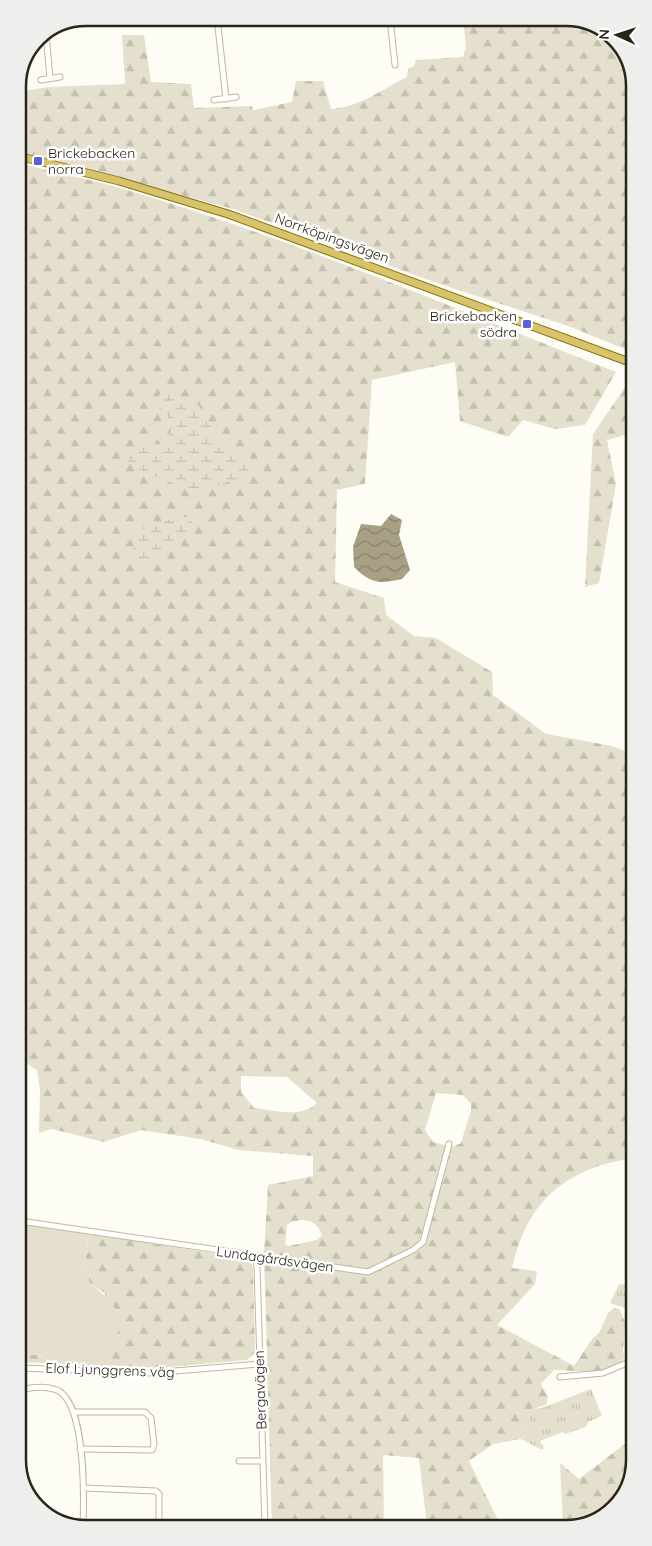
<svg xmlns="http://www.w3.org/2000/svg" width="652" height="1546" viewBox="0 0 652 1546" font-family="Quicksand,sans-serif">
	<style>
		.grass { fill: url(#grass-tufts) }
		.forest { fill: url(#forest-firs); fill-rule: evenodd }
		.wetland { fill: url(#wetland-marsh) }
		.green { fill: #e5e0ce }
		.water { fill: url(#water-waves) }
		.lines { fill: none; stroke-linecap: round; stroke-linejoin: round }
		.minor-casing { stroke: #c0b899; stroke-width: 7 }
		.major-casing { stroke: #87720d; stroke-width: 9 }
		.minor { stroke: #fff; stroke-width: 5 }
		.major { stroke: #d6c36a; stroke-width: 7 }
		.poi-dot { fill: #5763da; stroke: #fff; stroke-width: 2 }
		.labels { text-anchor: middle; stroke-width: 5; stroke-linejoin: round; paint-order: stroke }
		.poi-label { font-size: 14px; fill: #282519; stroke: #fff; text-anchor: start }
		.street-label { font-size: 14px; fill: #282519; stroke: #fff }
		.rim { fill: none; stroke: #282519; stroke-width: 2.5 }
	</style>
	<defs>
		<pattern id="grass-tufts" width="24" height="20" patternUnits="userSpaceOnUse" patternTransform="scale(1.25)"><rect width="24" height="20" fill="#e5e0ce"/><path d="M3 7l-1-3M5 7V3M7 7l1-3M15 17l-1-3M17 17v-4M19 17l1-3" fill="none" stroke="#c4c0b0"/></pattern>
		<pattern id="forest-firs" width="22" height="20" patternUnits="userSpaceOnUse" patternTransform="scale(1.25)"><rect width="22" height="20" fill="#e5e0ce"/><path d="M5 1l3.5 6h-7zM16 11l3.5 6h-7z" fill="#c4c0b0"/></pattern>
		<pattern id="wetland-marsh" width="20" height="14" patternUnits="userSpaceOnUse" patternTransform="scale(1.25)"><rect width="20" height="14" fill="#e5e0ce"/><path d="M1 5h8M5 5V1M11 12h8M15 12V8" fill="none" stroke="#c4c0b0"/></pattern>
		<pattern id="water-waves" width="16" height="10" patternUnits="userSpaceOnUse" patternTransform="scale(1.25)"><rect width="16" height="10" fill="#a8a084"/><path d="M0 5q4-4 8 0t8 0" fill="none" stroke="#89826b"/></pattern>
	</defs>
	<rect width="100%" height="100%" fill="#fdfcf5"/>
	<g class="grass">
		<polygon points="20,1224 31,1225 31,1274 21,1283"/>
		<polygon points="619,1284 634,1285 634,1307 625,1308 610,1303"/>
		<polygon points="591,1389 602,1416 588,1422 586,1427 565,1434 563,1432 540,1441 544,1448 542,1450 521,1439 524,1436 532,1409 542,1408"/>
	</g>
	<g class="forest">
		<path d="M463,18H571L608,32L631,64L632,352L571,327L437,283L233,209L18,151V92L49,87L125,84L122,35H144L151,82L191,84L194,108L252,106L253,110L292,102L296,81H323L331,109C360,107 381,90 407,77L408,69L414,66L416,60L463,57L466,47Z"/>
		<path d="M18,163C53,172 89,179 124,189C292,239 454,308 616,372L585,425L555,429L523,420L508,437L460,421L455,362L372,380L365,484L337,490L335,582L384,598L386,615L414,636L436,638L492,672L493,695L546,734L612,746L633,754L634,1141L625,1159C616,1162 607,1163 598,1166C547,1185 524,1216 512,1268L537,1271L535,1284L497,1325L574,1366L592,1339L599,1333L608,1313L614,1308L619,1309L625,1322L623,1352L625,1357C613,1380 575,1369 554,1370L541,1384L548,1397L546,1405L532,1409L524,1436L521,1439L493,1444L469,1461L501,1526H427L419,1458L383,1455L384,1526L272,1527L264,1253L268,1185L313,1176V1156L239,1150L200,1139L141,1130L104,1142L52,1129L39,1133L40,1091L37,1070L27,1064H20ZM241,1076L287,1077L317,1103C301,1119 274,1110 254,1108L241,1092ZM436,1093L463,1095L471,1104V1110L461,1143L452,1147L433,1142L425,1130ZM303,1220C313,1221 318,1225 322,1235L317,1240L288,1246L285,1244L287,1225L293,1221Z"/>
		<polygon points="632,377 632,433 607,440 616,484 599,583 585,587 593,434"/>
		<polygon points="89,1234 250,1259 253,1268 255,1353 247,1360 158,1368 21,1362 21,1351 24,1351 30,1355 38,1354 50,1361 98,1361 105,1293 90,1284 85,1263"/>
		<polygon points="626,1443 634,1449 634,1460 620,1501 588,1525 563,1525 560,1463 579,1479"/>
	</g>
	<g class="wetland">
		<path d="M161,393H170L197,404L203,411L218,442L250,458L252,462L251,470L242,479L223,483L205,492H194L133,467L128,461V454C131,452 135,448 138,447C159,440 172,452 171,420L160,410L156,399Z"/>
		<path d="M182,517H188L192,521L191,527L171,546L145,561L139,559L132,552C137,520 156,524 182,517Z"/>
	</g>
	<path class="green" d="M31,1225L89,1234L85,1263L90,1284C106,1295 126,1313 117,1335C114,1344 104,1353 99,1361H50L39,1354L30,1355L21,1351V1283L31,1274Z"/>
	<path class="water" d="M391,514L402,520L399,535L410,570L402,579C379,584 371,584 354,567L353,547L361,524L381,526Z"/>
	<g class="lines">
		<g class="minor-casing">
			<g id="minor">
				<polyline points="217,18 226,99"/>
				<polyline points="390,18 395,65"/>
				<polyline points="46,34 50,78"/>
				<polyline points="41,80 60,77"/>
				<polyline points="214,100 236,97"/>
				<polyline points="20,1221 368,1272 413,1250 423,1242 449,1144"/>
				<polyline points="251,1256 256,1260 257,1267 265,1527"/>
				<polyline points="21,1368 151,1373 259,1364"/>
				<polyline points="560,1377 603,1373 634,1360"/>
				<path d="M21,1389C33,1388 48,1385 59,1391C86,1408 84,1499 83,1528"/>
				<polyline points="74,1412 145,1412 151,1418 154,1444 152,1450 80,1449"/>
				<polyline points="239,1461 262,1461"/>
				<polyline points="84,1488 156,1491 159,1494 159,1523 156,1528"/>
				<polyline points="83,1527 126,1528"/>
			</g>
		</g>
		<g class="major-casing">
			<polyline id="major" points="18,156 119,181 228,214 632,363"/>
		</g>
		<use href="#minor" class="minor"/>
		<use href="#major" class="major"/>
	</g>
	<g class="poi-dot">
		<rect x="33" y="156" width="10" height="10" rx="2.5"/>
		<rect x="522" y="319" width="10" height="10" rx="2.5"/>
	</g>
	<g class="labels">
		<g class="poi-label">
			<text x="48" y="158">Brickebacken<tspan x="48" dy="16">norra</tspan></text>
			<text x="517" y="321" text-anchor="end">Brickebacken<tspan x="517" dy="16">södra</tspan></text>
		</g>
		<g class="street-label">
			<text transform="translate(332 238) rotate(20)" y="5">Norrköpingsvägen</text>
			<text transform="translate(275 1259) rotate(8)" y="5">Lundagårdsvägen</text>
			<text transform="translate(110 1370) rotate(2)" y="5">Elof Ljunggrens väg</text>
			<text transform="translate(260 1390) rotate(-92)" y="5">Bergavägen</text>
		</g>
	</g>
	<path d="M0 0H652V1546H0ZM86 26H566A60 60 0 0 1 626 86V1460A60 60 0 0 1 566 1520H86A60 60 0 0 1 26 1460V86A60 60 0 0 1 86 26Z" fill="#eeeeed" fill-rule="evenodd"/>
	<path class="rim" d="M86 26H566A60 60 0 0 1 626 86V1460A60 60 0 0 1 566 1520H86A60 60 0 0 1 26 1460V86A60 60 0 0 1 86 26Z"/>
	<g transform="translate(617 35) rotate(273)" stroke="#ffffff" stroke-width="4" paint-order="stroke">
	<path d="M0-4L9 19L0 12L-9 19Z" fill="#282519"/>
	<text y="-8" font-size="14" font-weight="bold" text-anchor="middle" fill="#282519">N</text>
	</g>
</svg>
